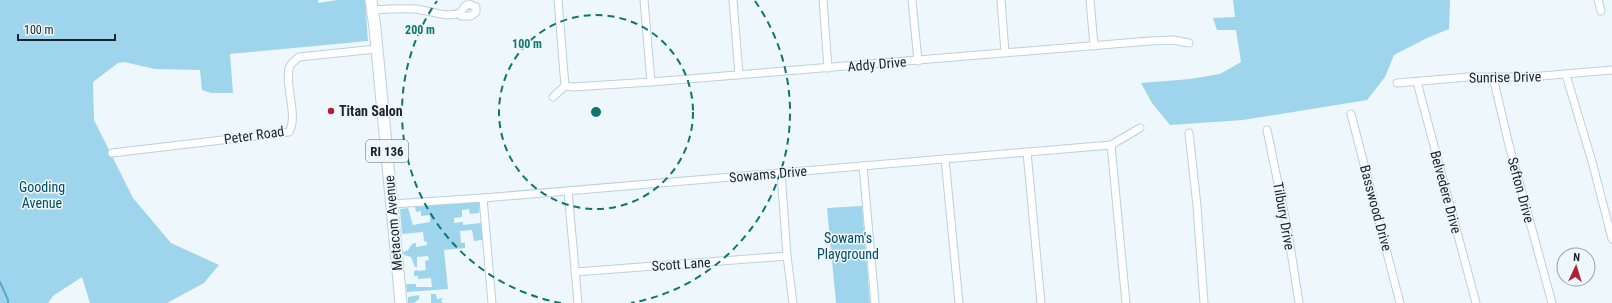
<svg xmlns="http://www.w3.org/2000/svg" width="1612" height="303" viewBox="0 0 1612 303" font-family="'Roboto Condensed',sans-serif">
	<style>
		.green { fill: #9fd4ed }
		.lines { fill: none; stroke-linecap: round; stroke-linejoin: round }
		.stream { stroke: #55aace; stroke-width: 2 }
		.street-casing { stroke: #b9d1dd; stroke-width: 9 }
		.primary-casing { stroke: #b9d1dd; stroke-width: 13 }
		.street { stroke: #fff; stroke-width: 7 }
		.primary { stroke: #fff; stroke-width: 11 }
		.ring { fill: none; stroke: #0f766e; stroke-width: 2; stroke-dasharray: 7 5 }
		.poi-dot { fill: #b21f39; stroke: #eef8fc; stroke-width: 1.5 }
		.labels { text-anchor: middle; stroke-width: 3; stroke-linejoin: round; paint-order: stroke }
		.shield { fill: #eef8fc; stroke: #5a6468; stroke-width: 1 }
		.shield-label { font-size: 13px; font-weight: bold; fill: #1b2428 }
		.street-label { font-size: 14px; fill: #1b2428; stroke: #eef8fc }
		.poi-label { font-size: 14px; font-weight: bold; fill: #1b2428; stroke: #eef8fc; text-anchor: start }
		.park-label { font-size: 14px; fill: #004c65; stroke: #eef8fc }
		.centre { fill: #0f766e; stroke: #eef8fc; stroke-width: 2 }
		.ring-label { font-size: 12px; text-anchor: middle; font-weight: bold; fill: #0f766e; stroke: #eef8fc; stroke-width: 3; stroke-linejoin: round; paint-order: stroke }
	</style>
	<rect width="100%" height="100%" fill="#eef8fc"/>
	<g class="green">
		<polygon points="0,0 318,0 318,3 337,0 365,0 368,41 230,54 233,93 211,93 202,90 200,70 155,69 124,62 118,63 93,82 94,120 133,198 171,243 219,265 204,283 167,303 90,303 82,277 53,296 48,303 0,303"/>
		<polygon points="1233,0 1450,0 1449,29 1427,38 1394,55 1385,77 1367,100 1243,120 1170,125 1152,103 1141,83 1190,79 1220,74 1241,62 1236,30 1217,30 1213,18 1235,17"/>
		<polygon points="477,201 480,202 479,213 470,214 469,209 462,210 462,217 454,218 454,223 463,222 463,225 481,223 483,240 474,241 472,230 460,231 461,243 465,243 465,248 444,250 448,289 407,292 406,284 416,284 416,287 432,287 431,278 418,279 418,276 414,276 414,271 417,270 418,271 426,270 425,261 429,260 428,256 417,257 417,267 415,267 411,257 404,255 403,252 408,250 412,244 416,243 416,247 427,245 427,242 424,241 423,232 402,234 400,209 408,208 413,225 430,222 430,215 421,216 421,211 416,212 415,207"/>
		<polygon points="862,206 870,303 836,303 827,208"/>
		<polygon points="431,294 436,294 437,299 443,298 441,301 443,303 431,303"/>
		<polygon points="419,295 419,299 414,303 408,303 408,297"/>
	</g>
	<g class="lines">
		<polyline class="stream" points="0,282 8,300 8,303"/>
		<g class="street-casing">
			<g id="street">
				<polyline points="644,0 651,82"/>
				<polyline points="733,0 739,75"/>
				<polyline points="823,0 828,68"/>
				<polyline points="912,0 918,61"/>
				<polyline points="1001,0 1005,53"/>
				<polyline points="1090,0 1094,46"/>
				<polyline points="1598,0 1601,11"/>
				<polygon points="469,4 476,7 476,12 471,16 461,16 460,13 465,6"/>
				<path d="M372,10C387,9 402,8 416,9C431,11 446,18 460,13"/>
				<polyline points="1566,75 1593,165 1612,239"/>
				<polyline points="1493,77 1509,145 1552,303"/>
				<polyline points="1417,82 1476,303"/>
				<polyline points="1397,83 1469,77 1530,77 1612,70"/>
				<polyline points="565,86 573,87 651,82 1150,41 1173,40 1189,43"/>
				<polyline points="553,97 565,86 558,0"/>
				<polyline points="1351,114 1400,303"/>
				<polyline points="1267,130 1288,232 1299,303"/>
				<polyline points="1189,133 1197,206 1204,303"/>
				<polyline points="1111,145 1126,303"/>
				<polyline points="1027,152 1041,303"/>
				<path d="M112,153L289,132C299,115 283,81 290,66C292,62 296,60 299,57L376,49"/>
				<polyline points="945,159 959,303"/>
				<polyline points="863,166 875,303"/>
				<polyline points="781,173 787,256 793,303"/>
				<polyline points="568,191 578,303"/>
				<polyline points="483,198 492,303"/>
				<polyline points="392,204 483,198 1111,145 1140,128"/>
				<polyline points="575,272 787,256"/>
			</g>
		</g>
		<g class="primary-casing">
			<polyline id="primary" points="371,0 375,28 401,303"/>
		</g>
		<use href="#street" class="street"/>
		<use href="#primary" class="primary"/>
	</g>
	<g class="ring">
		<circle cx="596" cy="112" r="97"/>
		<path d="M561 303A194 194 0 0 1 437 1M755 1A194 194 0 0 1 631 303"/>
	</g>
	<circle class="poi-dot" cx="331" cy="111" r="4"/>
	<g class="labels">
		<rect class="shield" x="366" y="140" width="42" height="22" rx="3"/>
		<g class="shield-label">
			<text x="387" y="156">RI 136</text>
		</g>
		<g class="street-label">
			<text transform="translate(877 64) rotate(-5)" y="5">Addy Drive</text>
			<text transform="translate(1505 77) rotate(-1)" y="5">Sunrise Drive</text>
			<text transform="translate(254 135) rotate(-8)" y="5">Peter Road</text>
			<text transform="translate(768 174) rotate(-5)" y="5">Sowams Drive</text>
			<text transform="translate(1521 190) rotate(75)" y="5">Sefton Drive</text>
			<text transform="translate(1446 192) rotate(75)" y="5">Belvedere Drive</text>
			<text transform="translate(1376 208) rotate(75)" y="5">Basswood Drive</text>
			<text transform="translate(1284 216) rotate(80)" y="5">Tilbury Drive</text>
			<text transform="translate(393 223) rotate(-95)" y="5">Metacom Avenue</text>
			<text transform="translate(681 264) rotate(-4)" y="5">Scott Lane</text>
		</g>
		<g class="poi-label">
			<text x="339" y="116">Titan Salon</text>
		</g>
		<g class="park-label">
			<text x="42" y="192">Gooding<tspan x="42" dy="16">Avenue</tspan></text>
			<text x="848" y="243">Sowam's<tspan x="848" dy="16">Playground</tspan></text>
		</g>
	</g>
	<circle cx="596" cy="112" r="6" class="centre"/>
	<g class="ring-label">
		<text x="420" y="34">200 m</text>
		<text x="527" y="48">100 m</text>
	</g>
	<g transform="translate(1576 267) rotate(4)"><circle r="19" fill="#eef8fc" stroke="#9aa3a7"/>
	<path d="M0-3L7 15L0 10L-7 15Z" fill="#b21f39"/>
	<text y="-6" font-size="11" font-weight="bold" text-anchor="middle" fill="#1b2428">N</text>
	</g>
	<path d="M18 34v6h97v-6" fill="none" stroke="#1b2428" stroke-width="2"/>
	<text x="24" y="34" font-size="12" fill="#1b2428" stroke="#eef8fc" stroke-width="3" paint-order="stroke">100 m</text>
</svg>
